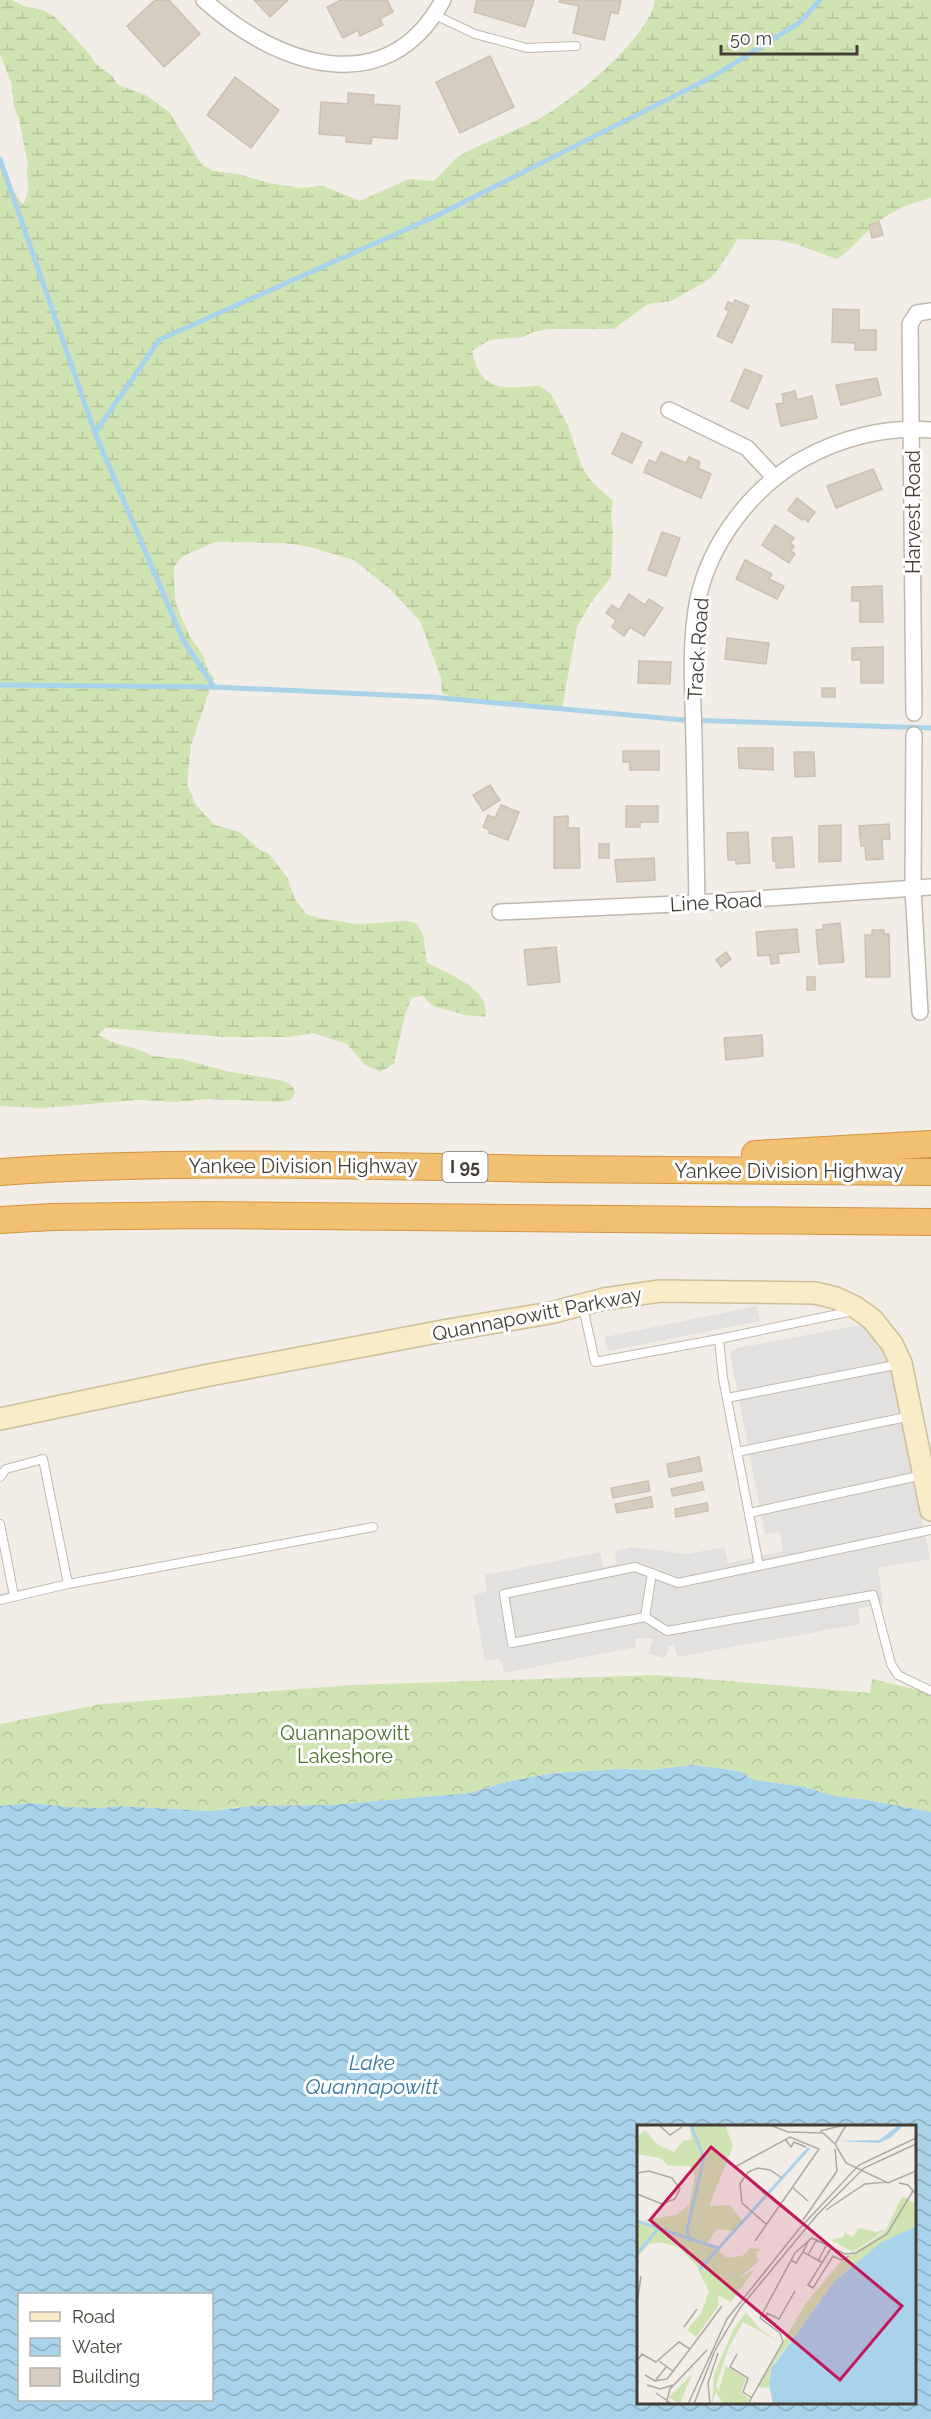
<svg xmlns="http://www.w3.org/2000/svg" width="931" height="2419" viewBox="0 0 931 2419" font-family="Raleway,sans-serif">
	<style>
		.forest { fill: url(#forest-crowns) }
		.wetland { fill: url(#wetland-marsh) }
		.parking { fill: #e3e1df }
		.water { fill: url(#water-waves); fill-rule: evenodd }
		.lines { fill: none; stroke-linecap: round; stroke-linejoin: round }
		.stream { stroke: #a8d3ea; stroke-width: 5 }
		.building { fill: #d6ccc0; stroke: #cdc0b1; stroke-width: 1.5 }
		.lane-casing { stroke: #c0b8ad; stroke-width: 10 }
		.street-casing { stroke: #c0b8ad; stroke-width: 18 }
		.secondary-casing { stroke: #cebe9a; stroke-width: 24 }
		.highway-casing { stroke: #d19442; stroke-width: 28 }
		.lane { stroke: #fff; stroke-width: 8 }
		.street { stroke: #fff; stroke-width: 15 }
		.secondary { stroke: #faebc9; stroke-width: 21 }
		.highway { stroke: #f2c072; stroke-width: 26 }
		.labels { text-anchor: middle; stroke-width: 6; stroke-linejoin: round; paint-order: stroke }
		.shield { fill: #fff; stroke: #7c7873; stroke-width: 1.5 }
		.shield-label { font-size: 18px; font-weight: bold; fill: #443e37 }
		.street-label { font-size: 20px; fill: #443e37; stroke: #fff }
		.park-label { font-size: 20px; fill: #4c722e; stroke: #fff }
		.water-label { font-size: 21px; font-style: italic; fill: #367aa0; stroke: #fff }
		.inset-river { fill: none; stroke: #a8d3ea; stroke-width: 3 }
		.inset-road { fill: none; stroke: #aca8a1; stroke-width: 1.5 }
		.view { fill: #c2185b; fill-opacity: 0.15; stroke: #c2185b; stroke-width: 3 }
		.inset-edge { fill: none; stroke: #443e37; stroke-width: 3 }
	</style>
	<defs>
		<pattern id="forest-crowns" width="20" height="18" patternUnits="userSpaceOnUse" patternTransform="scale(1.5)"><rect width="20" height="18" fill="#d0e3b3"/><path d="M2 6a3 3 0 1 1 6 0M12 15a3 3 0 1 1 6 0" fill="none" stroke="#b4c49b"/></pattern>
		<pattern id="wetland-marsh" width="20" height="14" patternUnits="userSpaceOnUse" patternTransform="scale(1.5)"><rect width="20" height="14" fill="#d0e3b3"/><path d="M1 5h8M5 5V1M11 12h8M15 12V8" fill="none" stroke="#b4c49b"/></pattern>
		<pattern id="water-waves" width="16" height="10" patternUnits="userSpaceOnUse" patternTransform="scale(1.5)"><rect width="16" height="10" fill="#a8d3ea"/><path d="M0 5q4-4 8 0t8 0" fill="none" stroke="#8aadbe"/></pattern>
	</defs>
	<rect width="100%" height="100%" fill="#f2eee7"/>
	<polygon class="forest" points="657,1675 870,1693 872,1679 931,1693 931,1812 867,1800 834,1796 805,1787 754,1780 739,1771 693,1765 650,1770 623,1769 553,1773 506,1782 470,1793 331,1805 239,1807 210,1811 118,1806 102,1808 68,1807 31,1803 0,1806 0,1724 102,1704 352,1685"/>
	<path class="wetland" d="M0,0H12L23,6L43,10L55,17L88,52L96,64L112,76L118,85L146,95L170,113L202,165L214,171L238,174L269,183L300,188L323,186L360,201L409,179L434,181L455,159L466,152C487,142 508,133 529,124C565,108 649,40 655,0H931V198C909,204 889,211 872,227C860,238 851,250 837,259L796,244L776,240L738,239L715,274L703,283L671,301L648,304L614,329H548L533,332L523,337L489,340L472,351C480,392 505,390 539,385L551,394L568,426L582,467L592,482L613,501L611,515L613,531L611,577L590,604L577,627L562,708C549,709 538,706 525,706C497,706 467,705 442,693L441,678L420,621L390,589L354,560L310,547L285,543L215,542L183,556L174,567L175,599L180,614L190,637L203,655L208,670L215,679L209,680L210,689L191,745L187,784L196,805L204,814L215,825L240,832L260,850L268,853L287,877L295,899L306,914L319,918L357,924L404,921L416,923L423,934L427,962C445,973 493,989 485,1017L465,1015L433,1006L423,996L412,997L405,1015L394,1064L380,1072L365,1065L347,1044L313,1033L288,1037H226L105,1028L98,1035L111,1042L140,1050L152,1056L182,1059L226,1071L284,1081L292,1086L295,1092L291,1100L280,1102L208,1099L177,1102L138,1100L42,1108L0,1106V159L10,186L23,205C25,200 27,195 28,190C29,181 25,174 28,165L19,119L14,106L11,82L0,55Z"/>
	<g class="parking">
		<polygon points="757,1306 760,1321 608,1351 605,1337"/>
		<polygon points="861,1325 882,1345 897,1393 930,1559 878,1568 883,1603 858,1609 860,1624 677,1657 674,1645 669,1646 665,1658 648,1654 653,1639 645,1638 635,1639 636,1647 504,1673 502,1663 498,1659 485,1661 473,1596 487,1591 485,1575 600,1552 603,1567 616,1564 615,1551 632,1547 687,1554 724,1547 728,1563 783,1551 780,1532 765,1534 730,1353 737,1348"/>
	</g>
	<path class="water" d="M693,1765L739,1771L754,1780L805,1787L834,1796L867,1800L931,1812V2419H0V1806L31,1803L68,1807L102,1808L118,1806L210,1811L252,1806L331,1805L470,1793L506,1782L553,1773L623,1769L650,1770ZM638,2126H914V2402H638ZM20,2294H212V2400H20Z"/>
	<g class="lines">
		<g class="stream">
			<polyline points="0,159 95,433 183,640 214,687"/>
			<polyline points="95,433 159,340 436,216 714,76 799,23 820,0"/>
			<polyline points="0,685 214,687 431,697 684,720 931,728"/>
		</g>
	</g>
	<g class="building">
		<polygon points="155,0 169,0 200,34 164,67 127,26"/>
		<polygon points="254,0 288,0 270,17"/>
		<polygon points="341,0 387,0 393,12 380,19 383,25 360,36 358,30 343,38 327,7"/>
		<polygon points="477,0 534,0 525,27 474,12"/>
		<polygon points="560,0 621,0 618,14 611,12 604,40 573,33 579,6 559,2"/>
		<polygon points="490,56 514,107 460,133 436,82"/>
		<polygon points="235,77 279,110 251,148 207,115"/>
		<polygon points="348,93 374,95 373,104 400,106 397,139 372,137 371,144 346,142 346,136 319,134 321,102 348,104"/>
		<polygon points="879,222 883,235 872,238 869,225"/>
		<polygon points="735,300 749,306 732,343 717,336 729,311 725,309 728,302 733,304"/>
		<polygon points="833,309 859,310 859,330 876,330 876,350 855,350 855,343 832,342"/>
		<polygon points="745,369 762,376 748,409 731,401"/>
		<polygon points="877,378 881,395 841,405 836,385"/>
		<polygon points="795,391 797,400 812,396 817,418 781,426 776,404 784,403 782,394"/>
		<polygon points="622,433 642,442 632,463 612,454"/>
		<polygon points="661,452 686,463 689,457 700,462 698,468 711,474 701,498 644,472 649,460 656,463"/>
		<polygon points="873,469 882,489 836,508 827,486"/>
		<polygon points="797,498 815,512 808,522 804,518 802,520 788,510"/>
		<polygon points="775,525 794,538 790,543 794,546 791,551 795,554 789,563 762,545"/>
		<polygon points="662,532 680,538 666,576 648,570"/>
		<polygon points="745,560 772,574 769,579 784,586 777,599 736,579"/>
		<polygon points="882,586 883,622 860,622 860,601 852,601 852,587"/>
		<polygon points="629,594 645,605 649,599 663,608 644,636 630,627 624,636 612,627 616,620 606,613 612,605 619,610"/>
		<polygon points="727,638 769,643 766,664 725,659"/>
		<polygon points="883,647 883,683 861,683 861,660 852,660 852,648"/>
		<polygon points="639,661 671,662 670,684 638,683"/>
		<rect x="822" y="688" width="13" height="9"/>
		<polygon points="738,748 773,748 773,770 739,768"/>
		<polygon points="623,751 659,751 659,770 630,770 630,762 623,762"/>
		<polygon points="794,752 814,752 815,776 795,777"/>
		<polygon points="490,785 500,800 483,811 473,795"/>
		<polygon points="501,805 519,812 508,840 489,833 490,830 483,827 488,815 495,818"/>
		<polygon points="626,806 658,806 658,822 640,822 640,827 626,827"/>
		<polygon points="568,816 568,828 579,828 580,868 554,868 554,817"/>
		<polygon points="889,824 890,839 882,839 883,859 866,860 865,846 861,846 859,826"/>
		<polygon points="841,825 841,861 819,862 819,826"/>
		<polygon points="748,832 750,863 736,864 736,860 728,860 727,833"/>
		<polygon points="792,837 794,867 776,868 776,861 773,861 772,838"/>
		<rect x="599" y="844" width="10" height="14"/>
		<polygon points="654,858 655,880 617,882 615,860"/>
		<polygon points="840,923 844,962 819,964 816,930 824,929 823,925"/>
		<polygon points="797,929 799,952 778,954 779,963 771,964 770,955 758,956 756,932"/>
		<polygon points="872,930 884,930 884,934 889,934 890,977 866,977 865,935 872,935"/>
		<polygon points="556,947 560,982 528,985 524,950"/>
		<polygon points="726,952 731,959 721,967 716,960"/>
		<rect x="807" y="977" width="8" height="13"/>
		<polygon points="762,1035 763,1056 726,1060 724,1038"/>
		<polygon points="699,1457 702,1471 669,1477 667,1464"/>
		<polygon points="648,1481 650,1491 613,1498 611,1488"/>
		<polygon points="702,1482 704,1490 673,1496 671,1489"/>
		<polygon points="651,1497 653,1507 617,1513 615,1504"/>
		<polygon points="707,1503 708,1511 676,1517 675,1509"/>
	</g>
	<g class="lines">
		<g class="lane-casing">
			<g id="lane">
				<polyline points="435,15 475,34 527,48 576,46"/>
				<polyline points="583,1307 595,1362 719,1339"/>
				<polyline points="727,1398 900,1364"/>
				<polyline points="737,1452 911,1416"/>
				<polyline points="0,1477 6,1469 43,1459 68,1584 373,1527"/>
				<polyline points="749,1513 923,1475"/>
				<polyline points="0,1524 14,1596"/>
				<polyline points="931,1530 678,1583 635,1567 504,1594 512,1643 645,1617 667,1631 873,1595 891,1664 898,1675 931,1691"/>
				<polyline points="759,1566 723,1378 719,1339 853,1311"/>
				<polyline points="0,1600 68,1584"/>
				<polyline points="645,1617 652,1573"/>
			</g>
		</g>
		<g class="street-casing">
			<g id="street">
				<path d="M204,0C275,64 386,105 443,0"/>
				<polyline points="669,410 747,448 775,478"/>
				<polyline points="914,713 910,324 917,313 931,311"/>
				<polyline points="914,735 913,889 920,1012"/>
				<path d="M697,903C696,849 695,794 694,740C693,694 689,644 698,599C710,543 751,489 801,460C840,438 886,426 931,430"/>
				<polyline points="500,912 697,903 931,887"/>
			</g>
		</g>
		<g class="secondary-casing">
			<polyline id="secondary" points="0,1419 204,1376 443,1331 550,1313 604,1299 660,1291 815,1293 836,1298 855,1307 872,1319 892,1344 901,1363 931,1510"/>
		</g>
		<g class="highway-casing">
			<g id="highway">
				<polyline points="755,1154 931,1144"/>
				<path d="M0,1172C182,1159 365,1166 547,1169C675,1171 803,1170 931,1172"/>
				<polyline points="0,1220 52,1217 205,1215 931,1222"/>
			</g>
		</g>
		<use href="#lane" class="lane"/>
		<use href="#street" class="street"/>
		<use href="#secondary" class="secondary"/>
		<use href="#highway" class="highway"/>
	</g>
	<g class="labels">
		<rect class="shield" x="442.5" y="1152" width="45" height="30" rx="4.5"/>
		<g class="shield-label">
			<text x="465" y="1173">I 95</text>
		</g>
		<g class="street-label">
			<text transform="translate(913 512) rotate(-90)" y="7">Harvest Road</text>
			<text transform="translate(698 649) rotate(-86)" y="7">Track Road</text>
			<text transform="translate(716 902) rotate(-3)" y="7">Line Road</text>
			<text x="303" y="1173">Yankee Division Highway</text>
			<text x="789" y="1178">Yankee Division Highway</text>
			<text transform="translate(537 1314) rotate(-11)" y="7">Quannapowitt Parkway</text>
		</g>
		<g class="park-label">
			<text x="345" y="1740">Quannapowitt<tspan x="345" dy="23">Lakeshore</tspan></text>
		</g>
		<g class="water-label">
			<text x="372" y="2070">Lake<tspan x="372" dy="24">Quannapowitt</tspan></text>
		</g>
	</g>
	<g transform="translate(637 2125)">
		<rect width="279" height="279" fill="#f2eee7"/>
		<path d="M89,241L109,253L104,267L112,274L109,279H94L82,264Z" fill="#d0e3b3"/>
		<path d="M265,71L279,79V101L243,118L199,155L138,237L132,250L133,263L119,262L169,178L203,137L248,107Z" fill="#d0e3b3"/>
		<path d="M52,0H88L96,21L72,81L93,80L106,97L97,106L80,104L69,119L80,123L89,133L105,131L113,123L125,124L119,128L122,136L101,154L118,144L94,177L81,170L82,180L59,212L50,205L64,188L72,166L59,140L41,122L22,117L12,119L0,133V97L30,106L7,95L39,90L52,80L58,52L53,41H32L23,33L0,29V12L8,5L21,20L37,27L46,16L55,14ZM222,103L239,107L250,104L216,127L194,115L206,112L208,107L215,112ZM109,187L123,204L143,217L106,197L91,224L79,261L93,278L86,279L79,267L75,279L77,249L97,203ZM55,249L43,279L40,278L32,272Z" fill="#d0e3b3"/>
		<path d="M262,0H267L253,13L242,18L201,16L242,15ZM279,101V279H136L132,259L134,244L197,157L243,118Z" fill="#a8d3ea"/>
		<path class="inset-river" d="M0,96L81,123M53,116L50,105L67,33L54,0M0,129L21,104M63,144L172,23"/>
		<path class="inset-road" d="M22,0L33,10L45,2M133,0L151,7L186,8L198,19M209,0L198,19L209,38L251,58L279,46M183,6L207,0M148,14L154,22L157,17L169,22M0,48L12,46L35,53L43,64L38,74L25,79L0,69M278,49L279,67M262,58L271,60L279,69M156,63L171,76M131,71L153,89M189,85L228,59L249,57M166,95L200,46L198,24M130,100L105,78L103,59L111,47L121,43L133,45L145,53M172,115L166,127L186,138M118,116L182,24L153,12L98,42L129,70M195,122L171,160L176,163L196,131L204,135L212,131M171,130L180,114M154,135L159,138L166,127M181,136L190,119M0,179L4,151M139,199L129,194L130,188L142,194L158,166M47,202L60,184M53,224L85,181M100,229L93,242L111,253L106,267L115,273M0,236L5,229L19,237M22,236L37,247M8,250L18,256L30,254L53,224L42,217L19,237M18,256L30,241M10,260L23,264L36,260M19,268L35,279M29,279L33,264L70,225M51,279L90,194L162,104L222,40L279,13M57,279L78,225L103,183L180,90L227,43L279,19M73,279L71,258L81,228M111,279L146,217L143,208L123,193L158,128L175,113L208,129L219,128L250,109L276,66"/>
		<path class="view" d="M74,22L265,181L203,255L13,95Z"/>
		<rect width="279" height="279" class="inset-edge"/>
	</g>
	<rect x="18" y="2293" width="195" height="108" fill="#ffffff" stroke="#b4b2af" stroke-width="1.5"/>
	<rect x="30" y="2312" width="30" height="9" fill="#faebc9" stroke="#b4b2af" stroke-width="1.5"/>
	<text x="72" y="2323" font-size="18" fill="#443e37">Road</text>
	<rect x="30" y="2338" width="30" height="18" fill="url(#water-waves)" stroke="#b4b2af" stroke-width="1.5"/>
	<text x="72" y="2353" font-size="18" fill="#443e37">Water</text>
	<rect x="30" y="2368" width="30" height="18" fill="#d6ccc0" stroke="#b4b2af" stroke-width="1.5"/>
	<text x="72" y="2383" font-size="18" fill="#443e37">Building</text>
	<path d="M721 45v9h136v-9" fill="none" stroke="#443e37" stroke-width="3"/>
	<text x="730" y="45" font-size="18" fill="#443e37" stroke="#ffffff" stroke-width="4.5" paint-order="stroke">50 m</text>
</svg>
